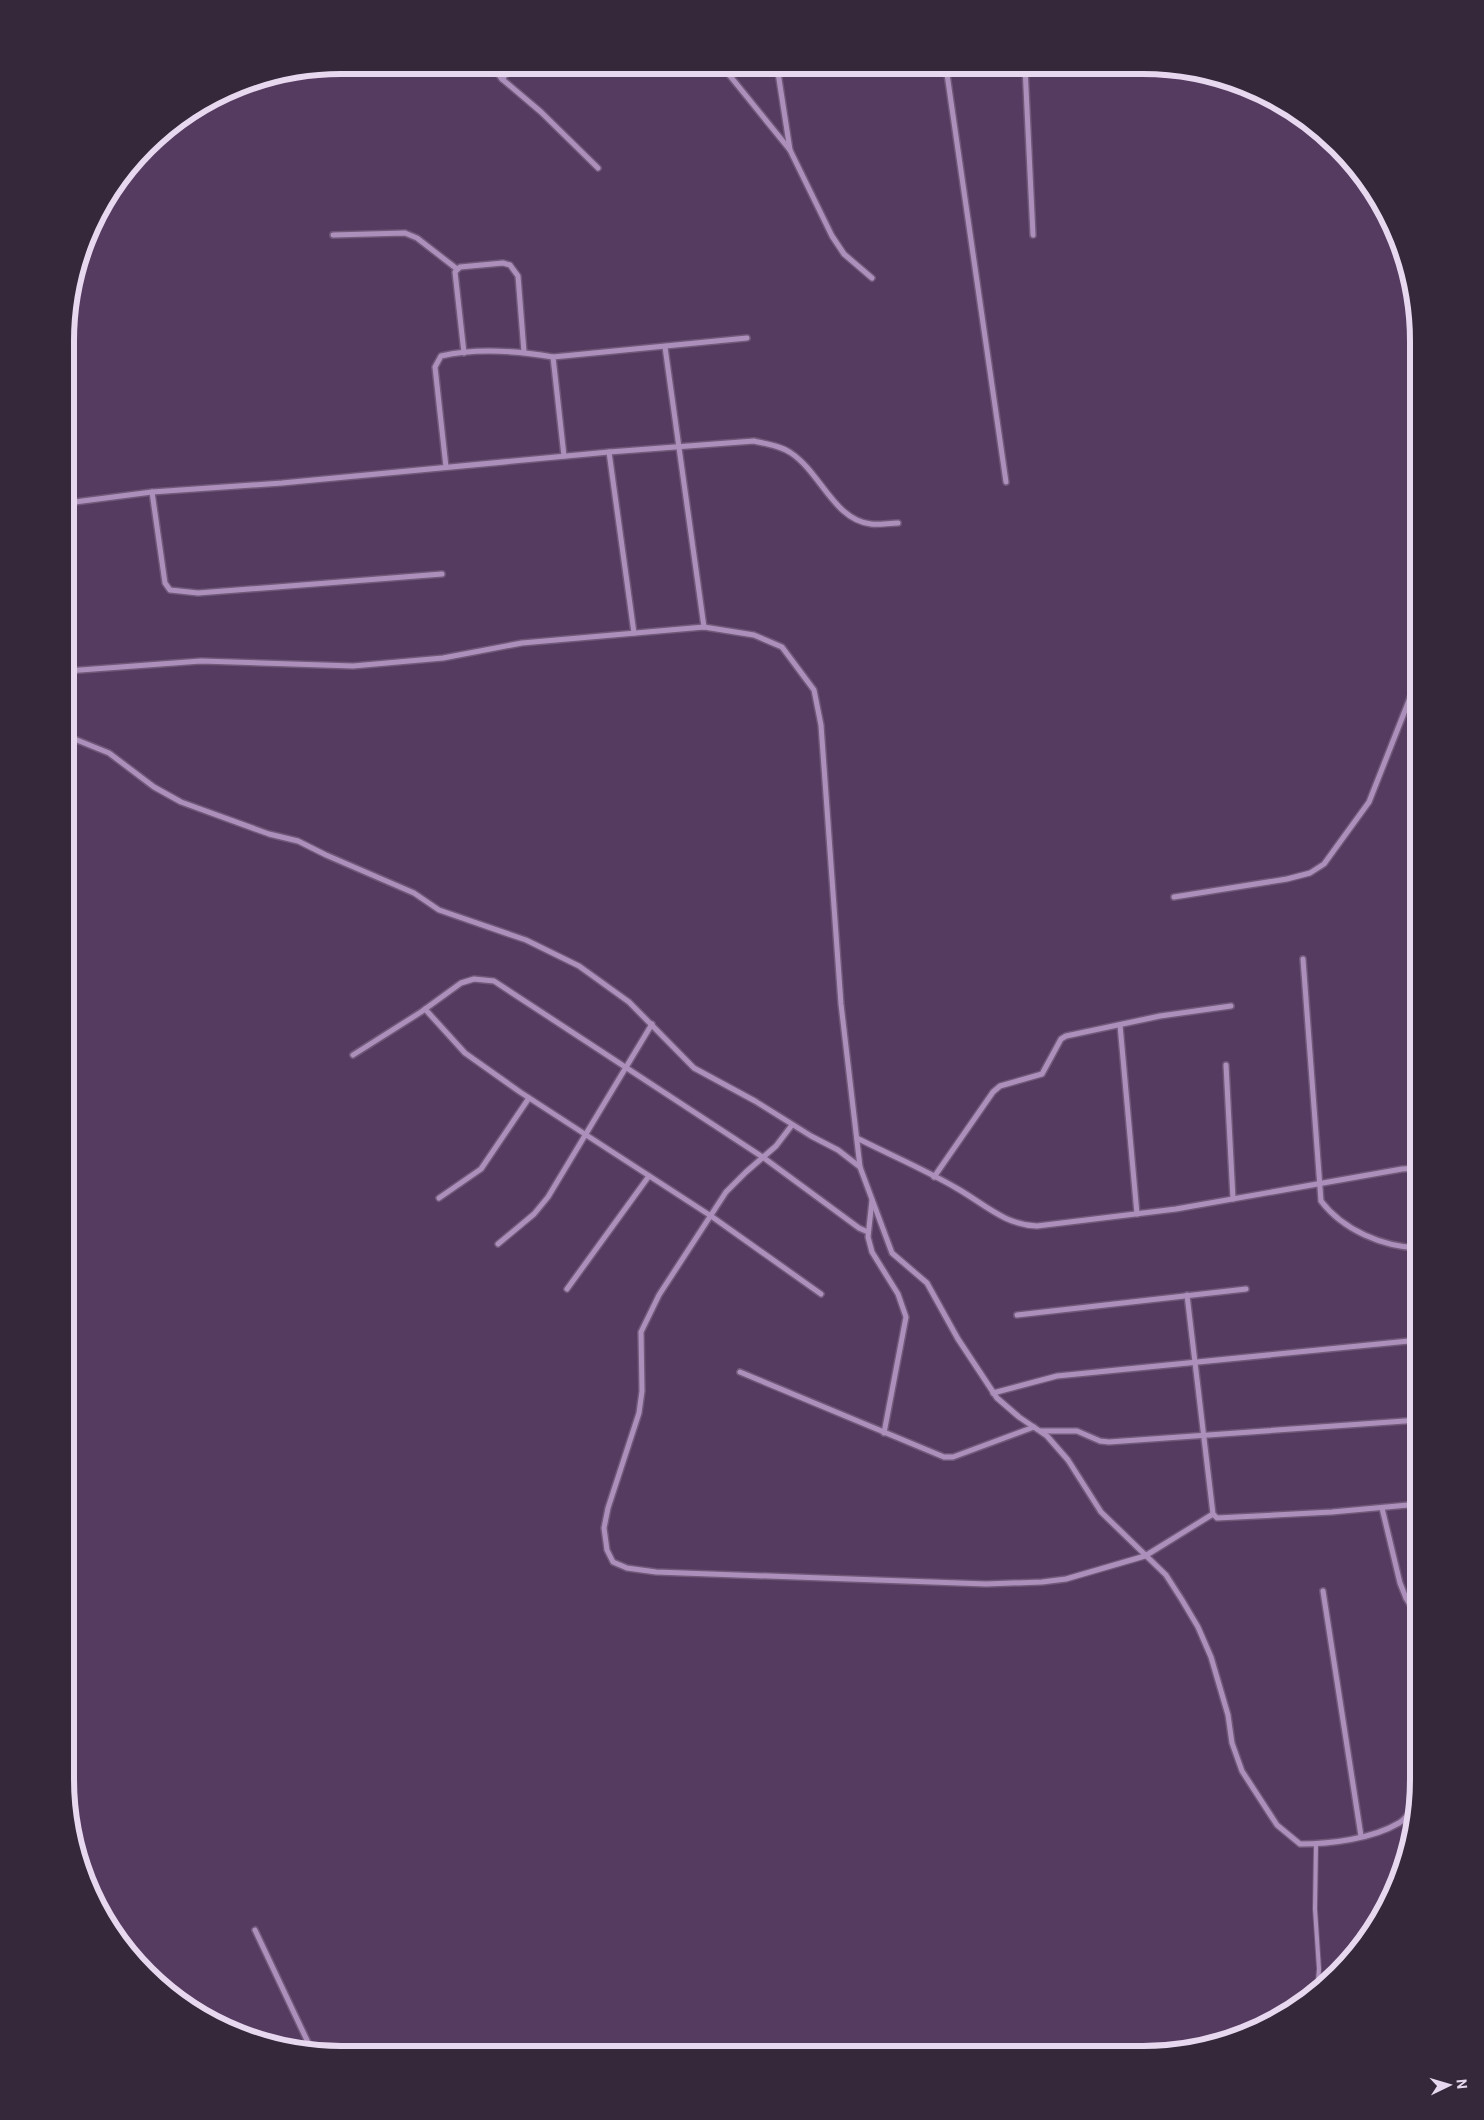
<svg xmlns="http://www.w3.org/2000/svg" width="1484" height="2120" viewBox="0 0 1484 2120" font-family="Roboto,sans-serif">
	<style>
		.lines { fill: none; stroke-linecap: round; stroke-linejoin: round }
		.lane-casing { stroke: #6f5878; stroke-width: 6 }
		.street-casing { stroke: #6f5878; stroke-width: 8 }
		.lane { stroke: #ad8fbb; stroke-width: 4 }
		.street { stroke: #ad8fbb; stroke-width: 5 }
		.rim { fill: none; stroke: #e7d8ef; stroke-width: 6 }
	</style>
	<rect width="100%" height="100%" fill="#563b61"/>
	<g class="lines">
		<g class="lane-casing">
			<polyline id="lane" points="1316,1844 1315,1909 1319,1969 1317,1992"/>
		</g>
		<g class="street-casing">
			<g id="street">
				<polyline points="491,65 502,79 541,112 598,168"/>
				<polyline points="722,66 790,150 832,236 844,254 872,278"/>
				<polyline points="777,66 790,150"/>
				<polyline points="946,67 1006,482"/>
				<polyline points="1025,67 1033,235"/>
				<polyline points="502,79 514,65"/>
				<polyline points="333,235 405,233 417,238 457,269"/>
				<polyline points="665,347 704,627"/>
				<polyline points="464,353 455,272 460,267 503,263 510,265 518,276 524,352"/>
				<polyline points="553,357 564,456"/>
				<polyline points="609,452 634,633"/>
				<path d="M446,467L435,367L441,356C476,348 518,351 553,357L747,338"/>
				<polyline points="152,492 165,583 170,590 198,593 442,574"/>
				<path d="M67,503L152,492L282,483L609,452L754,441C767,444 781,446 791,453C821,473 834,520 871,524C880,525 889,523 898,523"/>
				<polyline points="67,671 201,661 353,666 443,658 522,643 704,627 754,635 782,647 814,690 821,725 841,1004 860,1167"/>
				<path d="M67,736L109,753L154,787L181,802L269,834L298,841L326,855L414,893L439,910L526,940L579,966L629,1002L694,1068L755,1101L811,1136L838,1150L860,1167L892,1253L927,1283L958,1339L997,1398L1019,1417L1047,1436L1068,1460L1101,1512L1166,1575L1182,1600L1198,1627L1211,1657L1228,1715L1232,1743L1242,1771L1277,1825L1300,1844C1330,1844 1372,1839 1399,1823C1406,1819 1412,1809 1417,1803"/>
				<polyline points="1174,897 1287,879 1310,873 1324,864 1369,802 1419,675"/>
				<path d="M1303,959L1321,1201C1343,1230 1383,1247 1419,1248"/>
				<polyline points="425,1009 465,1053 520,1092 711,1216 821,1294"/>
				<polyline points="1120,1025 1137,1214"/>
				<polyline points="353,1055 421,1012 461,983 474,979 494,981 764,1158 859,1228 868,1232"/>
				<polyline points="1226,1065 1233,1199"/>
				<polyline points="792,1125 776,1146 746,1172 726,1192 659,1295 641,1332 642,1391 639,1413 608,1508 604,1528 607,1550 613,1562 627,1568 656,1572 986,1584 1042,1582 1066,1579 1145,1556 1213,1514"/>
				<path d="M857,1138C890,1155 926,1170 958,1189C984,1204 1005,1225 1037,1226L1176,1209L1402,1169L1419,1168"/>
				<polyline points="934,1177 993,1092 1000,1086 1042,1074 1061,1039 1066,1036 1160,1016 1231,1006"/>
				<polyline points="439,1198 481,1169 529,1098"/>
				<polyline points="872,1200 868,1237 872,1252 898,1294 906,1317 884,1433"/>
				<polyline points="498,1244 534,1214 548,1197 652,1024"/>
				<polyline points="567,1289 649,1176"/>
				<polyline points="1187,1295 1213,1514 1217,1518 1332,1512 1419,1504"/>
				<polyline points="1017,1315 1246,1289"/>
				<polyline points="740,1372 944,1457 953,1457 1034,1427"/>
				<polyline points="993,1393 1057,1376 1419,1340"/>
				<polyline points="1041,1431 1077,1431 1100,1441 1109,1442 1419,1420"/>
				<polyline points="1382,1508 1400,1583 1406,1598 1418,1618"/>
				<polyline points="1323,1591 1361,1836"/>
				<polyline points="1406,1598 1418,1597"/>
				<polyline points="255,1930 313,2053"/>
			</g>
		</g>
		<use href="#lane" class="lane"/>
		<use href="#street" class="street"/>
	</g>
	<path d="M0 0H1484V2120H0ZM341 74H1143A267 267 0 0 1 1410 341V1779A267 267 0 0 1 1143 2046H341A267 267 0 0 1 74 1779V341A267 267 0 0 1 341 74Z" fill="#34283a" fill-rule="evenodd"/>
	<path class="rim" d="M341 74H1143A267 267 0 0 1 1410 341V1779A267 267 0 0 1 1143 2046H341A267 267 0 0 1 74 1779V341A267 267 0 0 1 341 74Z"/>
	<g transform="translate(1449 2085) rotate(85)" stroke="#34283a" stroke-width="4" paint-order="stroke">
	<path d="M0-4L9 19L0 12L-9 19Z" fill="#e7d8ef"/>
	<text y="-8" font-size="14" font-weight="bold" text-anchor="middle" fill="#e7d8ef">N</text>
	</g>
</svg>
